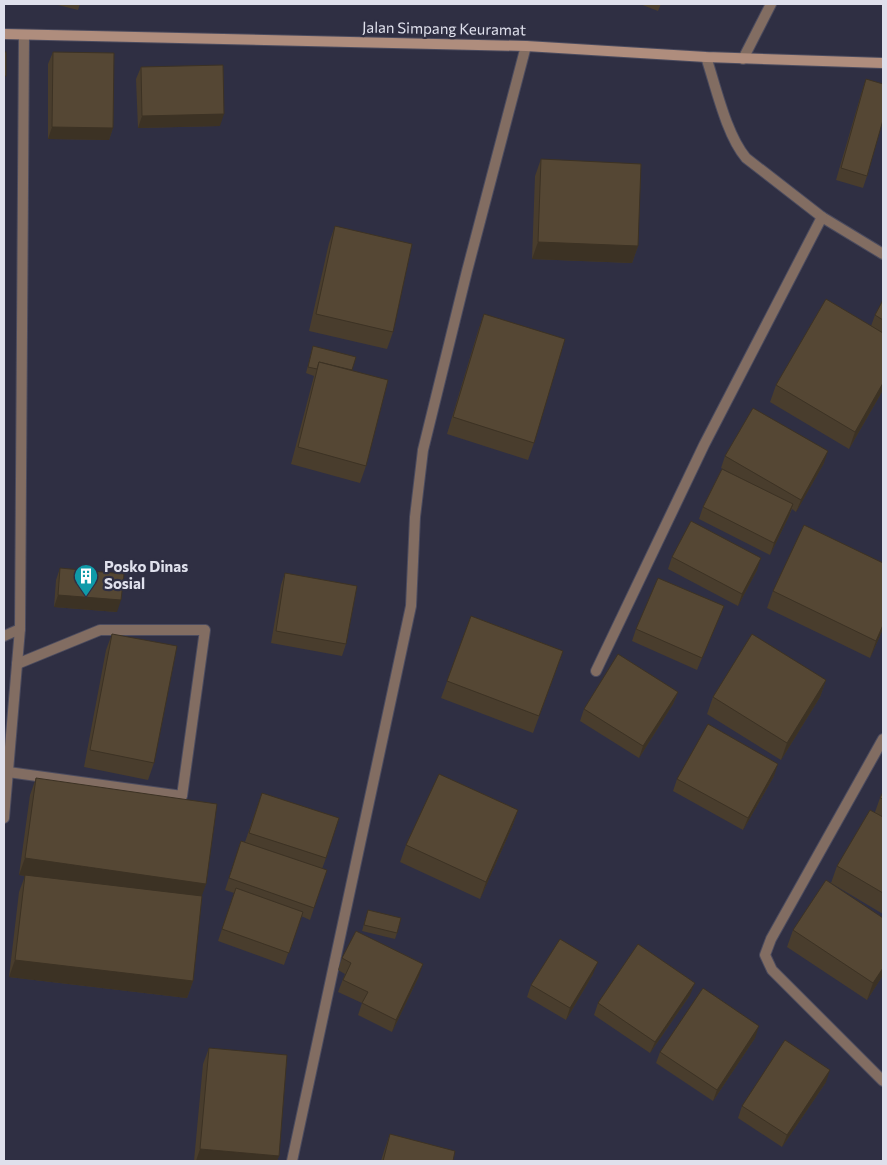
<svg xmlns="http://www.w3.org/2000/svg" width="887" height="1165" viewBox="0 0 887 1165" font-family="Commissioner,sans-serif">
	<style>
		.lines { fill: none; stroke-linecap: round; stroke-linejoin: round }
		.service-casing { stroke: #4b4b5e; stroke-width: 12 }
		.minor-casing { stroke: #4b4b5e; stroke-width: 12 }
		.secondary-casing { stroke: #4b4b5e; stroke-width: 12 }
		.service { stroke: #826d62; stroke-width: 10 }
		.minor { stroke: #826d62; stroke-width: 10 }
		.secondary { stroke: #af8d7d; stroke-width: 10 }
		.wall { fill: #493d2d }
		.shaded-wall { fill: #3c3224 }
		.building { fill: #554734; stroke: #3c3224 }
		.labels { text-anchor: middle; stroke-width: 4.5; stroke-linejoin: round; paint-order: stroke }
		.street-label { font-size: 15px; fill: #dfe0ec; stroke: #2f2f43 }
		.poi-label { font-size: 15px; font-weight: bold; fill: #dfe0ec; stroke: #2f2f43; text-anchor: start }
	</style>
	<rect width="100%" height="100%" fill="#2f2f43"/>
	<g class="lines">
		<g class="service-casing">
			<g id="service">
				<polyline points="4,636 20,629"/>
				<polyline points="8,772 182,796 205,630 100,630 17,664"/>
				<polyline points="4,818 20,629 24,35"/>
			</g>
		</g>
		<g class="minor-casing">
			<g id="minor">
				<path d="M706,57C716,87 726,134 746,158L822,217L883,254"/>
				<polyline points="743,59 771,4"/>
				<polyline points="596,671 704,445 822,217"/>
				<polyline points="883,739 771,939 765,955 772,970 883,1081"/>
				<polyline points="292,1161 411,606 415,517 423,450 467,271 526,46"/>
			</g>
		</g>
		<g class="secondary-casing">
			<polyline id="secondary" points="4,34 526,46 706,57 883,63"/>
		</g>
		<use href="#service" class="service"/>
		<use href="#minor" class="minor"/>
		<use href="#secondary" class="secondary"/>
	</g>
	<g class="wall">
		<polygon points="54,4 80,4 78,10"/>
		<polygon points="640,4 661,4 658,11"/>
		<polygon points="53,52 113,128 109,140 48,139 48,64"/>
		<polygon points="141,67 220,126 138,128 136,79"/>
		<polygon points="866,79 867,176 863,188 836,180 862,91"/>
		<polygon points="541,159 638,246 632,263 532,259 535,176"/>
		<polygon points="335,226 393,332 387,349 309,331 329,243"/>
		<polygon points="883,300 883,390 849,449 770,402 776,385 871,326 875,315"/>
		<polygon points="484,314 534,443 528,460 447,434 478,331"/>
		<polygon points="313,346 352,370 366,466 360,483 291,464 314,376 306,373"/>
		<polygon points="725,456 824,463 796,512 792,509 789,516 770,555 699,519 703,507 730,473 721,468"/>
		<polygon points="672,557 757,570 738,606 668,569"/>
		<polygon points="60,568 117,612 54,607 56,580"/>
		<polygon points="285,573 346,644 342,656 271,643 281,585"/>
		<polygon points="773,591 883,629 870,658 767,608"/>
		<polygon points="724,606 697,670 632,641 636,629"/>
		<polygon points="471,616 563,651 533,733 441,698"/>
		<polygon points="112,634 154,763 148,780 84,767 106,650"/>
		<polygon points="826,680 820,697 781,760 707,714 713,697"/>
		<polygon points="678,692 673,704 639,758 580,721 584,709"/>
		<polygon points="774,776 743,830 673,791 677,779"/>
		<polygon points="36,778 206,884 201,896 193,981 187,998 9,977 19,892 25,876 19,875 30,795"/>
		<polygon points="883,792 883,914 831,883 883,975 867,1000 787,947 793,930 831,883 837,866 875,812 880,798"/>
		<polygon points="262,793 326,858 322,869 314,908 310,920 301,916 284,965 218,941 234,893 225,890 241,841 245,842"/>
		<polygon points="518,810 512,827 480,899 400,862 406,845"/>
		<polygon points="368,910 397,933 395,939 362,931"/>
		<polygon points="342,958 419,976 392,1032 358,1015 362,1003 338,992 345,974 338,970"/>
		<polygon points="593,974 566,1020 527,997 531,985"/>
		<polygon points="690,995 650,1053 594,1015 598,1003"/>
		<polygon points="755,1038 713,1101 656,1063 660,1052"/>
		<polygon points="209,1048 279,1156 277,1161 194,1161 203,1064"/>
		<polygon points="826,1082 782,1147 738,1118 742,1106"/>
		<polygon points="390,1134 453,1161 381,1161 384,1151"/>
	</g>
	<g class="shaded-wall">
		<polygon points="224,114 220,126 138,128 142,116"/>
		<polygon points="52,127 113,128 109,140 48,139"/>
		<polygon points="538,242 638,246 632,263 532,259"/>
		<polygon points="883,383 883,390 849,449 855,432"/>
		<polygon points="828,451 824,463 796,512 801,500"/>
		<polygon points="793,504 789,516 770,555 774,543"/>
		<polygon points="761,558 757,570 738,606 742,594"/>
		<polygon points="58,595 121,600 117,612 54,607"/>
		<polygon points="883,625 883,629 870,658 876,641"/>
		<polygon points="826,680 820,697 781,760 787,743"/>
		<polygon points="678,692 673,704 639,758 643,746"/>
		<polygon points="778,764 774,776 743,830 748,818"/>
		<polygon points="518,810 512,827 480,899 486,882"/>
		<polygon points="25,858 206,884 200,901 19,875"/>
		<polygon points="15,960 193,981 187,998 9,977"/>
		<polygon points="598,962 593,974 566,1020 570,1008"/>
		<polygon points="423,964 419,976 392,1032 396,1020"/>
		<polygon points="883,968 883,975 867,1000 873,983"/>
		<polygon points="695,983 690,995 650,1053 655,1042"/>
		<polygon points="759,1026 755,1038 713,1101 717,1090"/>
		<polygon points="830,1070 826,1082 782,1147 787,1135"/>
		<polygon points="200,1149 279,1156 277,1161 196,1161"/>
	</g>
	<g class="building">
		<rect x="4" y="52" width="2" height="24"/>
		<polygon points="53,52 114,53 113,128 52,127"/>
		<polygon points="223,65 224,114 142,116 141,67"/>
		<polygon points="866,79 883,84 883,120 867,176 841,168"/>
		<polygon points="541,159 641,164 638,246 538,242"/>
		<polygon points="335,226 412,244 393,332 316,314"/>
		<polygon points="826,299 883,333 883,383 855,432 776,385"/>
		<polygon points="883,300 883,320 875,315"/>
		<polygon points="484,314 565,339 534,443 453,417"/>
		<polygon points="313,346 356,357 352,370 319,362 317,369 308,367"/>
		<polygon points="319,362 388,380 366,466 298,447"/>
		<polygon points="753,408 828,451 801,500 725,456"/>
		<polygon points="722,469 793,504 774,543 703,507"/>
		<polygon points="691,521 761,558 742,594 672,557"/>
		<polygon points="804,525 883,563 883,625 876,641 773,591"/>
		<polygon points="60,568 124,574 121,600 58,595"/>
		<polygon points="285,573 357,586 346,644 276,631"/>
		<polygon points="658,578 724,606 702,658 636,629"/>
		<polygon points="471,616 563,651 539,716 447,681"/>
		<polygon points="112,634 177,646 154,763 90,750"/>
		<polygon points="752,634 826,680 787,743 713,697"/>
		<polygon points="618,654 678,692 643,746 584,709"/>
		<polygon points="708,724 778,764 748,818 677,779"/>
		<polygon points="439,774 518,810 486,882 406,845"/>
		<polygon points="36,778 217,804 206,884 25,858"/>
		<polygon points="883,792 883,799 880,798"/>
		<polygon points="262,793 339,818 326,858 249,833"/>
		<polygon points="870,810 883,817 883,893 837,866"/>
		<polygon points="241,841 327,870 314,908 229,878"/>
		<polygon points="25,875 202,896 193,981 15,960"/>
		<polygon points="826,880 883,918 883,968 873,983 793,930"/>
		<polygon points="236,888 303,912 289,953 222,929"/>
		<polygon points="368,910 401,918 397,933 364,925"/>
		<polygon points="356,931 423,964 396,1020 362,1003 368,992 343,980 351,963 342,958"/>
		<polygon points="560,939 598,962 570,1008 531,985"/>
		<polygon points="638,944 695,983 655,1042 598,1003"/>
		<polygon points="703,988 759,1026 717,1090 660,1052"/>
		<polygon points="785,1040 830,1070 787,1135 742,1106"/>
		<polygon points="209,1048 287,1055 279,1156 200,1149"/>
		<polygon points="390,1134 455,1151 453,1161 383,1161"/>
	</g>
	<defs>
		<g id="building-pin" transform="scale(1.25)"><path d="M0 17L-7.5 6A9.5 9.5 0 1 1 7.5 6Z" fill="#0f9aa8" stroke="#2f2f43"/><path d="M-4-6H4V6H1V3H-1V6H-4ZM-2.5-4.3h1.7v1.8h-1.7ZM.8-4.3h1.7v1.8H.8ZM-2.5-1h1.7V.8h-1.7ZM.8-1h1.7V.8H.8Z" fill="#fff"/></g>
	</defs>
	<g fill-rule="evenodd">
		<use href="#building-pin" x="86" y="576"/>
	</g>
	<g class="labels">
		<g class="street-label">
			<text transform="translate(444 29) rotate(1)" y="5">Jalan Simpang Keuramat</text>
		</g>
		<g class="poi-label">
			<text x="104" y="572">Posko Dinas<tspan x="104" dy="17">Sosial</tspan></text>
		</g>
	</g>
	<rect width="887" height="1165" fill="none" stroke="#dfe0ec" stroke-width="10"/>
</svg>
